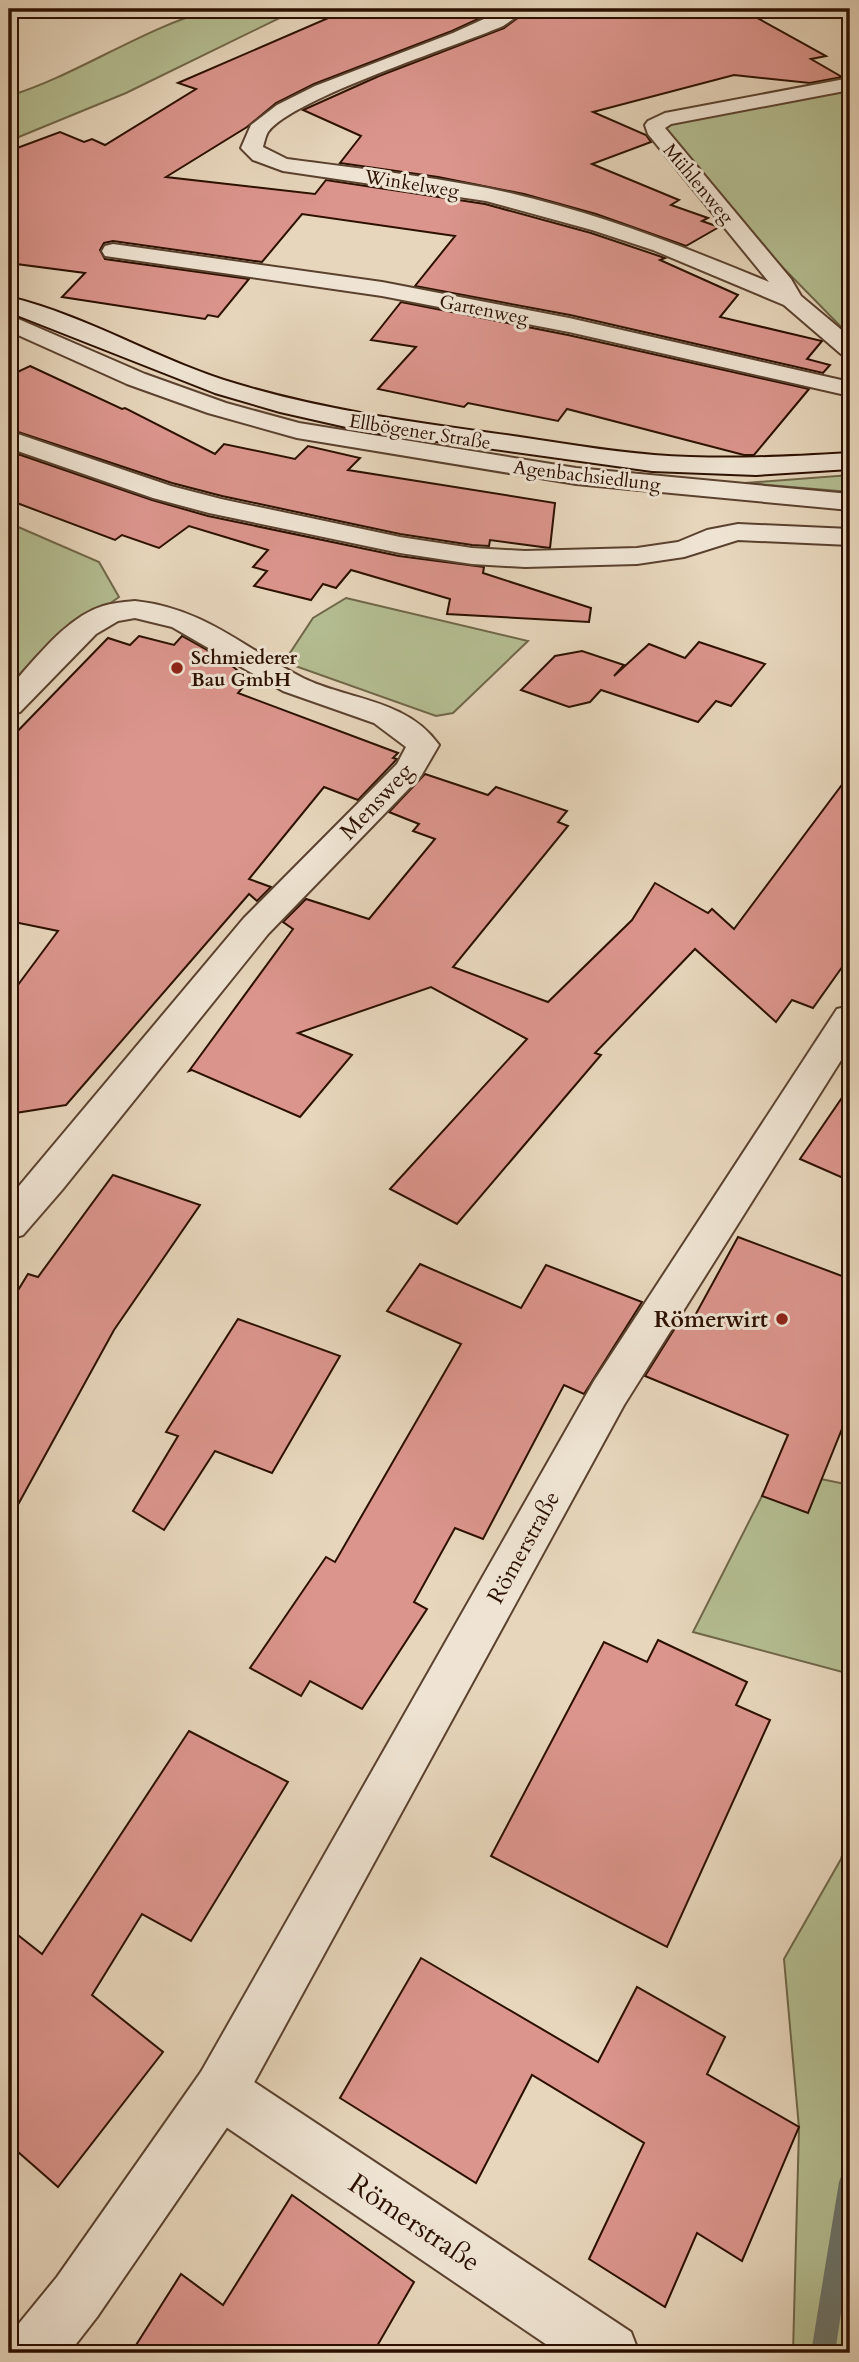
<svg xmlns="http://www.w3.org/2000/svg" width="859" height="2362" viewBox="0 0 859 2362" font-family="Cardo,serif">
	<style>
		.green { fill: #b4be92; stroke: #706749; stroke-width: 2 }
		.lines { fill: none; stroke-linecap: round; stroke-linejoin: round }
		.stream { fill: #6c756b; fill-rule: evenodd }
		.building { fill: #dc958d; stroke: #2c1000; stroke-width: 2 }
		.minor-casing { stroke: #5b422f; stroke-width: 4 }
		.tertiary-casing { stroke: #5b422f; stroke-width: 4 }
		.secondary-casing { stroke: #2c1000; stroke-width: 4 }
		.minor { fill: #efe4d3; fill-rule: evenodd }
		.tertiary { fill: #efe4d3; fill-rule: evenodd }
		.secondary { fill: #efe4d3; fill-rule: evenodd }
		.poi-dot { fill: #8f2418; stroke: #efe4d3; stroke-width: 2.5 }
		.labels { text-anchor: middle; stroke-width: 6; stroke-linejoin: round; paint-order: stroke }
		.far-street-label { font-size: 19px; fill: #2c1000; stroke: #efe4d3 }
		.far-poi-label { font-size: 19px; font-weight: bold; fill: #2c1000; stroke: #efe4d3; text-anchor: start }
		.street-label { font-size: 23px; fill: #2c1000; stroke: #efe4d3 }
		.poi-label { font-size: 23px; font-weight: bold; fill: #2c1000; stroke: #efe4d3; text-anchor: end }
		.near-street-label { font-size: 28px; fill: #2c1000; stroke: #efe4d3 }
	</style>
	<rect width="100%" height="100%" fill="#e7d6bc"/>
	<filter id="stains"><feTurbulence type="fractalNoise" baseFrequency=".00286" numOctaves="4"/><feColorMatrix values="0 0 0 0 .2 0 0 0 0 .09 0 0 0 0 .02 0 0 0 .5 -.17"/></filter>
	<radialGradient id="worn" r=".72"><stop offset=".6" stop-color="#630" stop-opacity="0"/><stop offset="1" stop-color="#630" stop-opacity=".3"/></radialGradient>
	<g class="green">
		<path d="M214,9H298L126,93L9,141V96C80,74 142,28 214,9Z"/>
		<polygon points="850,83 850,336 650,132 692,110"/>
		<polygon points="850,475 850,492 745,483"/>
		<polygon points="9,523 99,562 119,597 36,656 9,686"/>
		<polygon points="346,598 528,641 453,713 436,716 284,662 313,618"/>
		<polygon points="821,1479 850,1485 850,1674 693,1632 762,1496"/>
		<polygon points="850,1827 850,2353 793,2353 799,2128 784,1959 841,1859"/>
	</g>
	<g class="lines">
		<polygon class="stream" points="850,2171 850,2254 835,2353 811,2353 839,2182 842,2174"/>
	</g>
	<g class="building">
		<polygon points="349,9 500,9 452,31 314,84 276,103 247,127 166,177 315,194 326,180 485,204 591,233 665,258 660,260 738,295 720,317 822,341 807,359 830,365 823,373 570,315 415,286 455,236 302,214 262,262 113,241 104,243 100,250 105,259 249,279 218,317 208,315 205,319 62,297 85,273 9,263 9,151 60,132 84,142 92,139 105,145 196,89 178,83"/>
		<polygon points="530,9 741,9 826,56 811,59 842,77 810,83 734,75 593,112 646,135 651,142 592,164 679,200 671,205 708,218 702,221 719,227 686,246 596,214 524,194 438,177 340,163 361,136 303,110 379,76 504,28"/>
		<polygon points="401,302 568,335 809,389 754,455 744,455 567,409 558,421 468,403 464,407 378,389 416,347 371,340"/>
		<polygon points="30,366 122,409 125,408 215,454 224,444 295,459 308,446 360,458 348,470 555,503 550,548 490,540 489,546 472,545 400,534 222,496 172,483 9,429 9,376"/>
		<polygon points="9,451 152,500 208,516 399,556 484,567 483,573 591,608 589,622 447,614 450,599 351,570 336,588 323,584 311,600 254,586 267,571 253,567 268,550 189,526 159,548 122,535 115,540 9,500"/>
		<polygon points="139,636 174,645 182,636 225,660 249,680 238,693 398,753 393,758 397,759 358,800 324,787 249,879 271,887 257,901 249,894 66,1105 9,1114 9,997 58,931 9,921 9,740 108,638 130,645"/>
		<polygon points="699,642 765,664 731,706 716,701 698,722 601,690 590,702 569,707 521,690 555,656 582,651 624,665 614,676 649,644 685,658"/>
		<polygon points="425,774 488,795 496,787 567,811 558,822 568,826 453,967 548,1002 632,920 655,883 708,913 712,909 734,929 850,774 850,956 813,1008 792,1000 776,1022 695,949 595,1053 601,1055 457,1224 390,1189 527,1039 431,987 298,1033 352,1055 300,1117 192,1070 189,1071 293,929 283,922 306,899 369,919 435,839 413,831 419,824 389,812"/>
		<polygon points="850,1086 850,1181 800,1159"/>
		<polygon points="113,1175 200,1205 114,1330 9,1521 9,1305 28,1274 38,1277"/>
		<polygon points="738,1237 850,1279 850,1409 808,1513 762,1496 788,1435 645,1376 682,1317 692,1321"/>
		<polygon points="420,1264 521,1308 546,1265 642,1302 584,1394 564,1385 483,1539 455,1528 414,1602 427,1609 362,1709 310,1681 301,1696 250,1668 326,1557 335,1562 461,1344 387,1311"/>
		<polygon points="238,1319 340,1356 272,1473 215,1451 164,1530 133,1511 178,1436 166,1432"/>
		<polygon points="658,1640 747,1682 736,1705 770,1720 667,1947 491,1856 604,1642 647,1662"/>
		<polygon points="189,1731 288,1782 191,1941 142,1914 92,1995 163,2052 58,2187 9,2144 9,1928 42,1954"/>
		<polygon points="421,1958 598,2062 637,1987 725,2037 707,2074 799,2127 742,2261 697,2233 665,2307 589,2259 644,2143 532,2075 476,2183 340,2098"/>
		<polygon points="292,2195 414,2282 373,2353 131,2353 181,2274 223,2305"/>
	</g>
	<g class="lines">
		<g class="minor-casing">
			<g id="minor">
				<path d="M506,9H528L503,26C457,46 293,98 268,132C266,135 264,143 263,147L287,159C354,168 421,175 487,188C585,208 677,244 769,282L648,134L645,125L648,121L665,113L850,78V90L671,124L665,128L791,279L801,296L850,337V356L841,354L784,305L653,250L592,230L486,201L283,171L253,160L241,148L251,125L277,105L315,86L453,33Z"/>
				<polygon points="113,244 382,282 569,318 850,382 850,396 569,332 382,296 105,256 102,251 105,246"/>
				<polygon points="9,315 145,374 226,403 299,423 576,468 850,494 850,510 576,484 297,438 208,413 127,384 9,331"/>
				<polygon points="9,431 171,486 221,499 400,537 472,548 525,551 637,548 678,542 707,530 738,524 850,529 850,545 738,540 684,557 637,564 525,567 472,564 400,553 209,513 153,498 9,448"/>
				<path d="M135,601C206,609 242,647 303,678C348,700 407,699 439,745L421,776L268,934L62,1190L23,1235L9,1239V1198L244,918L397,764L406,747L374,723L283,691L172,627L135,618L118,621L96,634L20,712L9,715V688C35,660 65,618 103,606C113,603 124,602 135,601Z"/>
				<polygon points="220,2064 239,2072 631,2332 639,2353 559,2353 201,2110 193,2091 201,2072"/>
			</g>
		</g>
		<g class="tertiary-casing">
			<polygon id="tertiary" points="850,1006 850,1046 624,1405 239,2110 97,2317 69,2353 9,2353 12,2332 57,2277 201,2072 594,1381 837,1009"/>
		</g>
		<g class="secondary-casing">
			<path id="secondary" d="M9,297C88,316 159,361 237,384C320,409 405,421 491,433C545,440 600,451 654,455C720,460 784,457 850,453V469L756,475L652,471L364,431L280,412L215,393L9,312Z"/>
		</g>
		<use href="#minor" class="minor"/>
		<use href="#tertiary" class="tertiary"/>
		<use href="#secondary" class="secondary"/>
	</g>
	<g class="poi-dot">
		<circle cx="177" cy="668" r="7"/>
		<circle cx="782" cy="1319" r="7"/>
	</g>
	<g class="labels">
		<g class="far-street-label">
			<text transform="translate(412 183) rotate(9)" y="7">Winkelweg</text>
			<text transform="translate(699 183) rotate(50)" y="7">Mühlenweg</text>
			<text transform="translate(484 309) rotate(11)" y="7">Gartenweg</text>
			<text transform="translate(420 431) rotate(9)" y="7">Ellbögener Straße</text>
			<text transform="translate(587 475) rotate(7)" y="7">Agenbachsiedlung</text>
		</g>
		<g class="far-poi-label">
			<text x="191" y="664">Schmiederer<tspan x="191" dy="22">Bau GmbH</tspan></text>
		</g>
		<g class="street-label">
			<text transform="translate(376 801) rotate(-47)" y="8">Mensweg</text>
			<text transform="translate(523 1547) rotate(-61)" y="8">Römerstraße</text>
		</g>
		<g class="poi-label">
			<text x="768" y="1327">Römerwirt</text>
		</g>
		<g class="near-street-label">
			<text transform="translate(415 2222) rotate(34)" y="10">Römerstraße</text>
		</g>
	</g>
	<rect width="859" height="2362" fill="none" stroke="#e7d6bc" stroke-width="35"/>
	<rect x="10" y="10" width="838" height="2341" fill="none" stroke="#2c1000" stroke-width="3.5"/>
	<rect x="18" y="18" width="824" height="2327" fill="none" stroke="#2c1000" stroke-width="2"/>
	<rect width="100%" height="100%" filter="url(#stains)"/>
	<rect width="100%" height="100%" fill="url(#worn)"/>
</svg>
